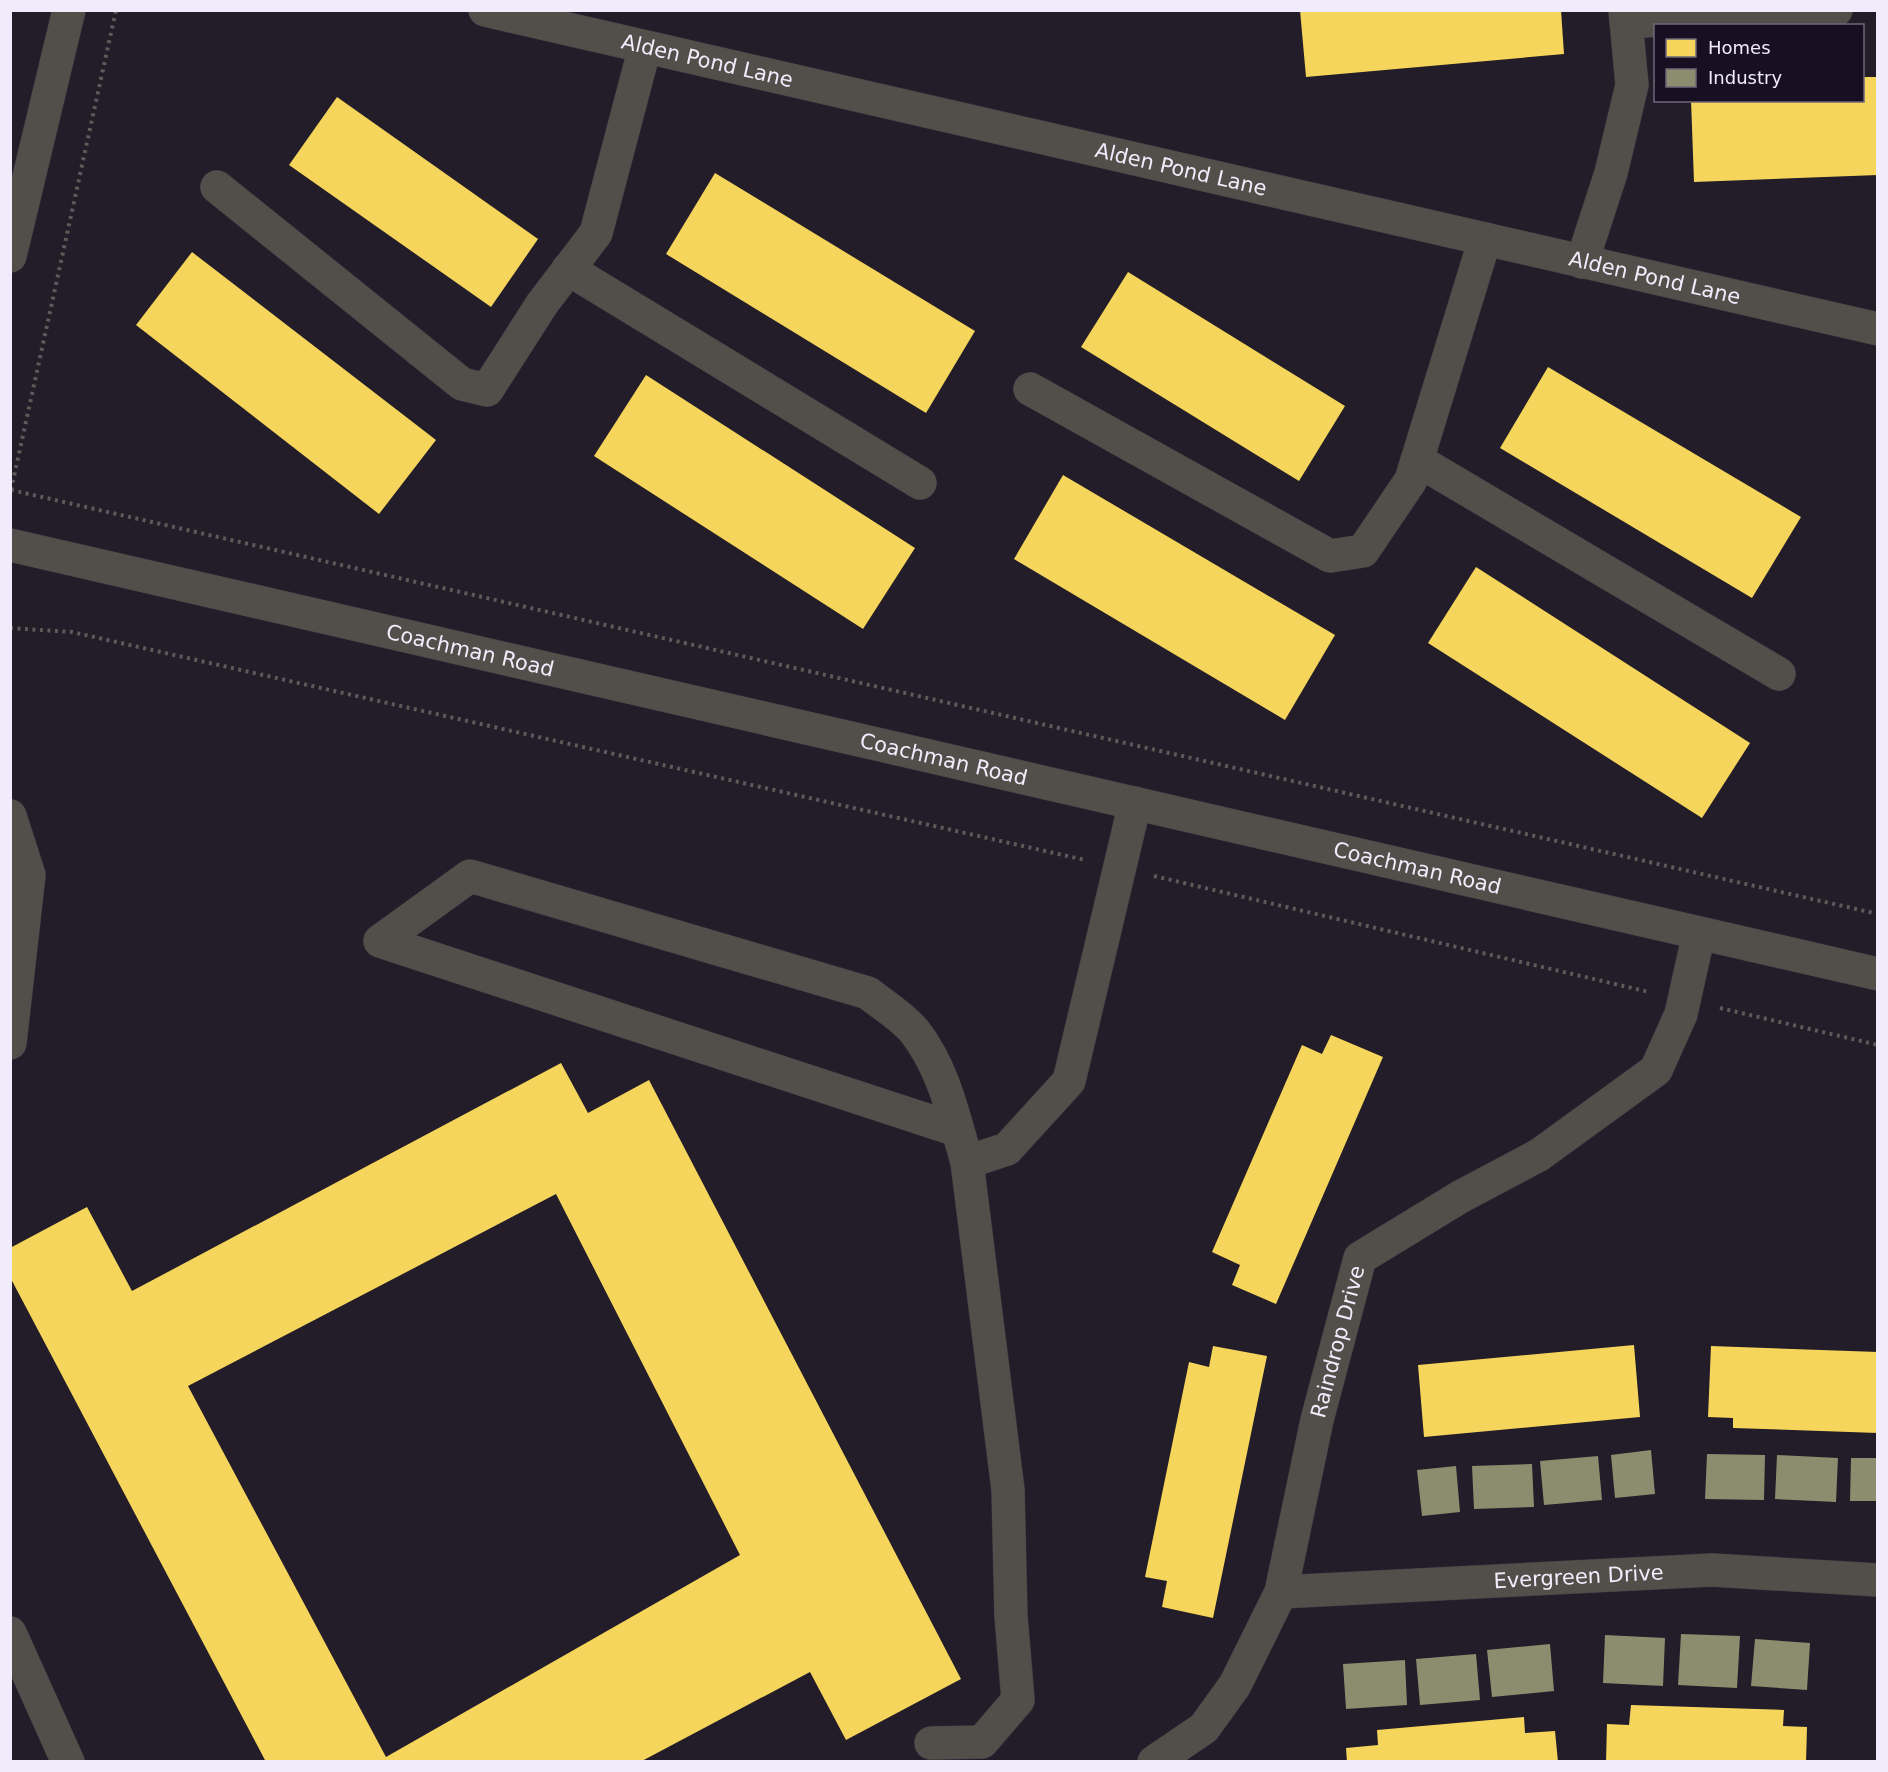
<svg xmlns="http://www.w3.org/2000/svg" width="1888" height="1772" viewBox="0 0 1888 1772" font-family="'DejaVu Sans',sans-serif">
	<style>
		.homes { fill: #f6d55c; fill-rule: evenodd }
		.industry { fill: #8c8c6e }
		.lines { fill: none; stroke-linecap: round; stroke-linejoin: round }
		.minor-casing { stroke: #3b3740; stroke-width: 34 }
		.path { stroke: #5e5a5a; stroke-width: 4; stroke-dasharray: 3 4.5; stroke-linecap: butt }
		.minor { stroke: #524f4a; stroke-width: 33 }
		.labels { text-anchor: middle; stroke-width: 6; stroke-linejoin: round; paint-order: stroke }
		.street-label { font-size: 21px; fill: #f1ecfb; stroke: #180f23 }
	</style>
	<rect width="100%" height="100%" fill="#221d28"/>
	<g class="homes">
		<polygon points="1300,10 1561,10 1564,54 1306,77"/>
		<polygon points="1862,77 1878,77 1878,175 1694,182 1691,100 1862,100"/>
		<polygon points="337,97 538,239 491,307 289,165"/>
		<polygon points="715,173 975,331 926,413 666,254"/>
		<polygon points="192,252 436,440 379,514 136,325"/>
		<polygon points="1128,272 1345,406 1299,481 1081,347"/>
		<polygon points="1548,367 1801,517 1752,598 1500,448"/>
		<polygon points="646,375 915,548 863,629 594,456"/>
		<polygon points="1063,475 1335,635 1285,720 1014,559"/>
		<polygon points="1476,567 1750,743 1702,818 1428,643"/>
		<polygon points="1331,1035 1383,1057 1276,1304 1232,1285 1240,1265 1212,1252 1302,1045 1322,1054"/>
		<path d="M561,1063L588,1113L649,1080L961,1679L846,1740L810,1672L640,1762H266L10,1277V1248L87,1207L132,1291ZM556,1194L740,1555L386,1757L188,1386Z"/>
		<polygon points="1634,1345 1640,1417 1424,1437 1418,1365"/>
		<polygon points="1213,1346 1267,1356 1213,1618 1162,1607 1167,1581 1145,1577 1189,1362 1209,1367"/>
		<polygon points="1711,1346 1878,1352 1878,1433 1733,1428 1733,1418 1708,1417"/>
		<polygon points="1631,1705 1784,1710 1783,1726 1807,1727 1806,1762 1606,1762 1607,1724 1629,1725"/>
		<polygon points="1524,1717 1525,1733 1555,1731 1558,1762 1347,1762 1346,1748 1378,1745 1377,1730"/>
	</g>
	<g class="industry">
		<polygon points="1651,1450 1655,1494 1615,1498 1611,1455"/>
		<polygon points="1707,1454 1765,1455 1764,1500 1705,1499"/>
		<polygon points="1777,1455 1838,1458 1836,1502 1775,1499"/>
		<polygon points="1598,1456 1602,1500 1544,1505 1540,1461"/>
		<polygon points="1851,1458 1878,1458 1878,1501 1850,1501"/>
		<polygon points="1532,1464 1534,1507 1474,1509 1472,1466"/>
		<polygon points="1456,1466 1460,1512 1422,1516 1417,1470"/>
		<polygon points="1681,1634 1740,1636 1737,1688 1678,1685"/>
		<polygon points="1605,1635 1665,1638 1663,1686 1603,1683"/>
		<polygon points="1755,1639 1810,1643 1807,1690 1751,1686"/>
		<polygon points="1550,1644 1554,1691 1492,1697 1487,1650"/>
		<polygon points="1476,1654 1480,1700 1420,1705 1416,1659"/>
		<polygon points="1405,1660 1407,1705 1346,1709 1343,1664"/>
	</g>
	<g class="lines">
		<g class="minor-casing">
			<g id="minor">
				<path id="s1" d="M485,10L1878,329"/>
				<polyline points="1626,22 1836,10"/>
				<polyline points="217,187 462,384 487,390 542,304 596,233 645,47"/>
				<polyline points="10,256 69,10"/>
				<polyline points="1582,262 1611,173 1632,85 1625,10"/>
				<polyline points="568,269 920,483"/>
				<polyline points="1030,389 1330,556 1363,551 1411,480 1485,239"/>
				<polyline points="1417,460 1779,674"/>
				<path id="s2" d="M10,545L1878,974"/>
				<polyline points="10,816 29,875 10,1043"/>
				<polyline points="967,1162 1007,1149 1069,1081 1135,803"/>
				<path id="s3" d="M1281,1592L1712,1570L1878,1580"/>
				<polyline points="10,1633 68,1762"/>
				<path d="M931,1743L982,1742L1018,1700L1011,1616L1008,1490L967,1162C954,1118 944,1069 915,1032C903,1017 883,1005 868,993L470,876L380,941L957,1130"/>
				<path id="s4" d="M1154,1762L1204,1728L1235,1685L1281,1592L1317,1420L1360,1258L1460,1197L1539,1155L1656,1070L1681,1014L1699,933"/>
			</g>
		</g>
		<g class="path">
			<polyline points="11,490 1878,914"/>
			<polyline points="11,490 116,10"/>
			<polyline points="10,628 72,632 1085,860"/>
			<polyline points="1154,876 1649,992"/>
			<polyline points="1720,1008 1878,1045"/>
		</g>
		<use href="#minor" class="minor"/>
	</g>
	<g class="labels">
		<g class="street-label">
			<text dy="7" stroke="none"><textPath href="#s1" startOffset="228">Alden Pond Lane</textPath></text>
			<text dy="7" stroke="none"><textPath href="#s1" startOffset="714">Alden Pond Lane</textPath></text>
			<text dy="7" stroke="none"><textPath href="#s1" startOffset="1200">Alden Pond Lane</textPath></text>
			<text dy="7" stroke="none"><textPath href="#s2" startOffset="472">Coachman Road</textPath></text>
			<text dy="7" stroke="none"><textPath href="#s2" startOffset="958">Coachman Road</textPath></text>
			<text dy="7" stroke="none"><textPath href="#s2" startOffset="1444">Coachman Road</textPath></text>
			<text dy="7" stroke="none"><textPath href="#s4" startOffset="474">Raindrop Drive</textPath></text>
			<text dy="7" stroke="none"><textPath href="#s3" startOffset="298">Evergreen Drive</textPath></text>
		</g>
	</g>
	<rect width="1888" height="1772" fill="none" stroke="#f1ecfb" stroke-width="24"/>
	<rect x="1654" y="24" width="210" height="78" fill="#180f23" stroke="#6f6779" stroke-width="1.5"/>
	<rect x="1666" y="39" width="30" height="18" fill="#f6d55c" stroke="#6f6779" stroke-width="1.5"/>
	<text x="1708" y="54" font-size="18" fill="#f1ecfb">Homes</text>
	<rect x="1666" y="69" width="30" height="18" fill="#8c8c6e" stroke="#6f6779" stroke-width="1.5"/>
	<text x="1708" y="84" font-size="18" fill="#f1ecfb">Industry</text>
</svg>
